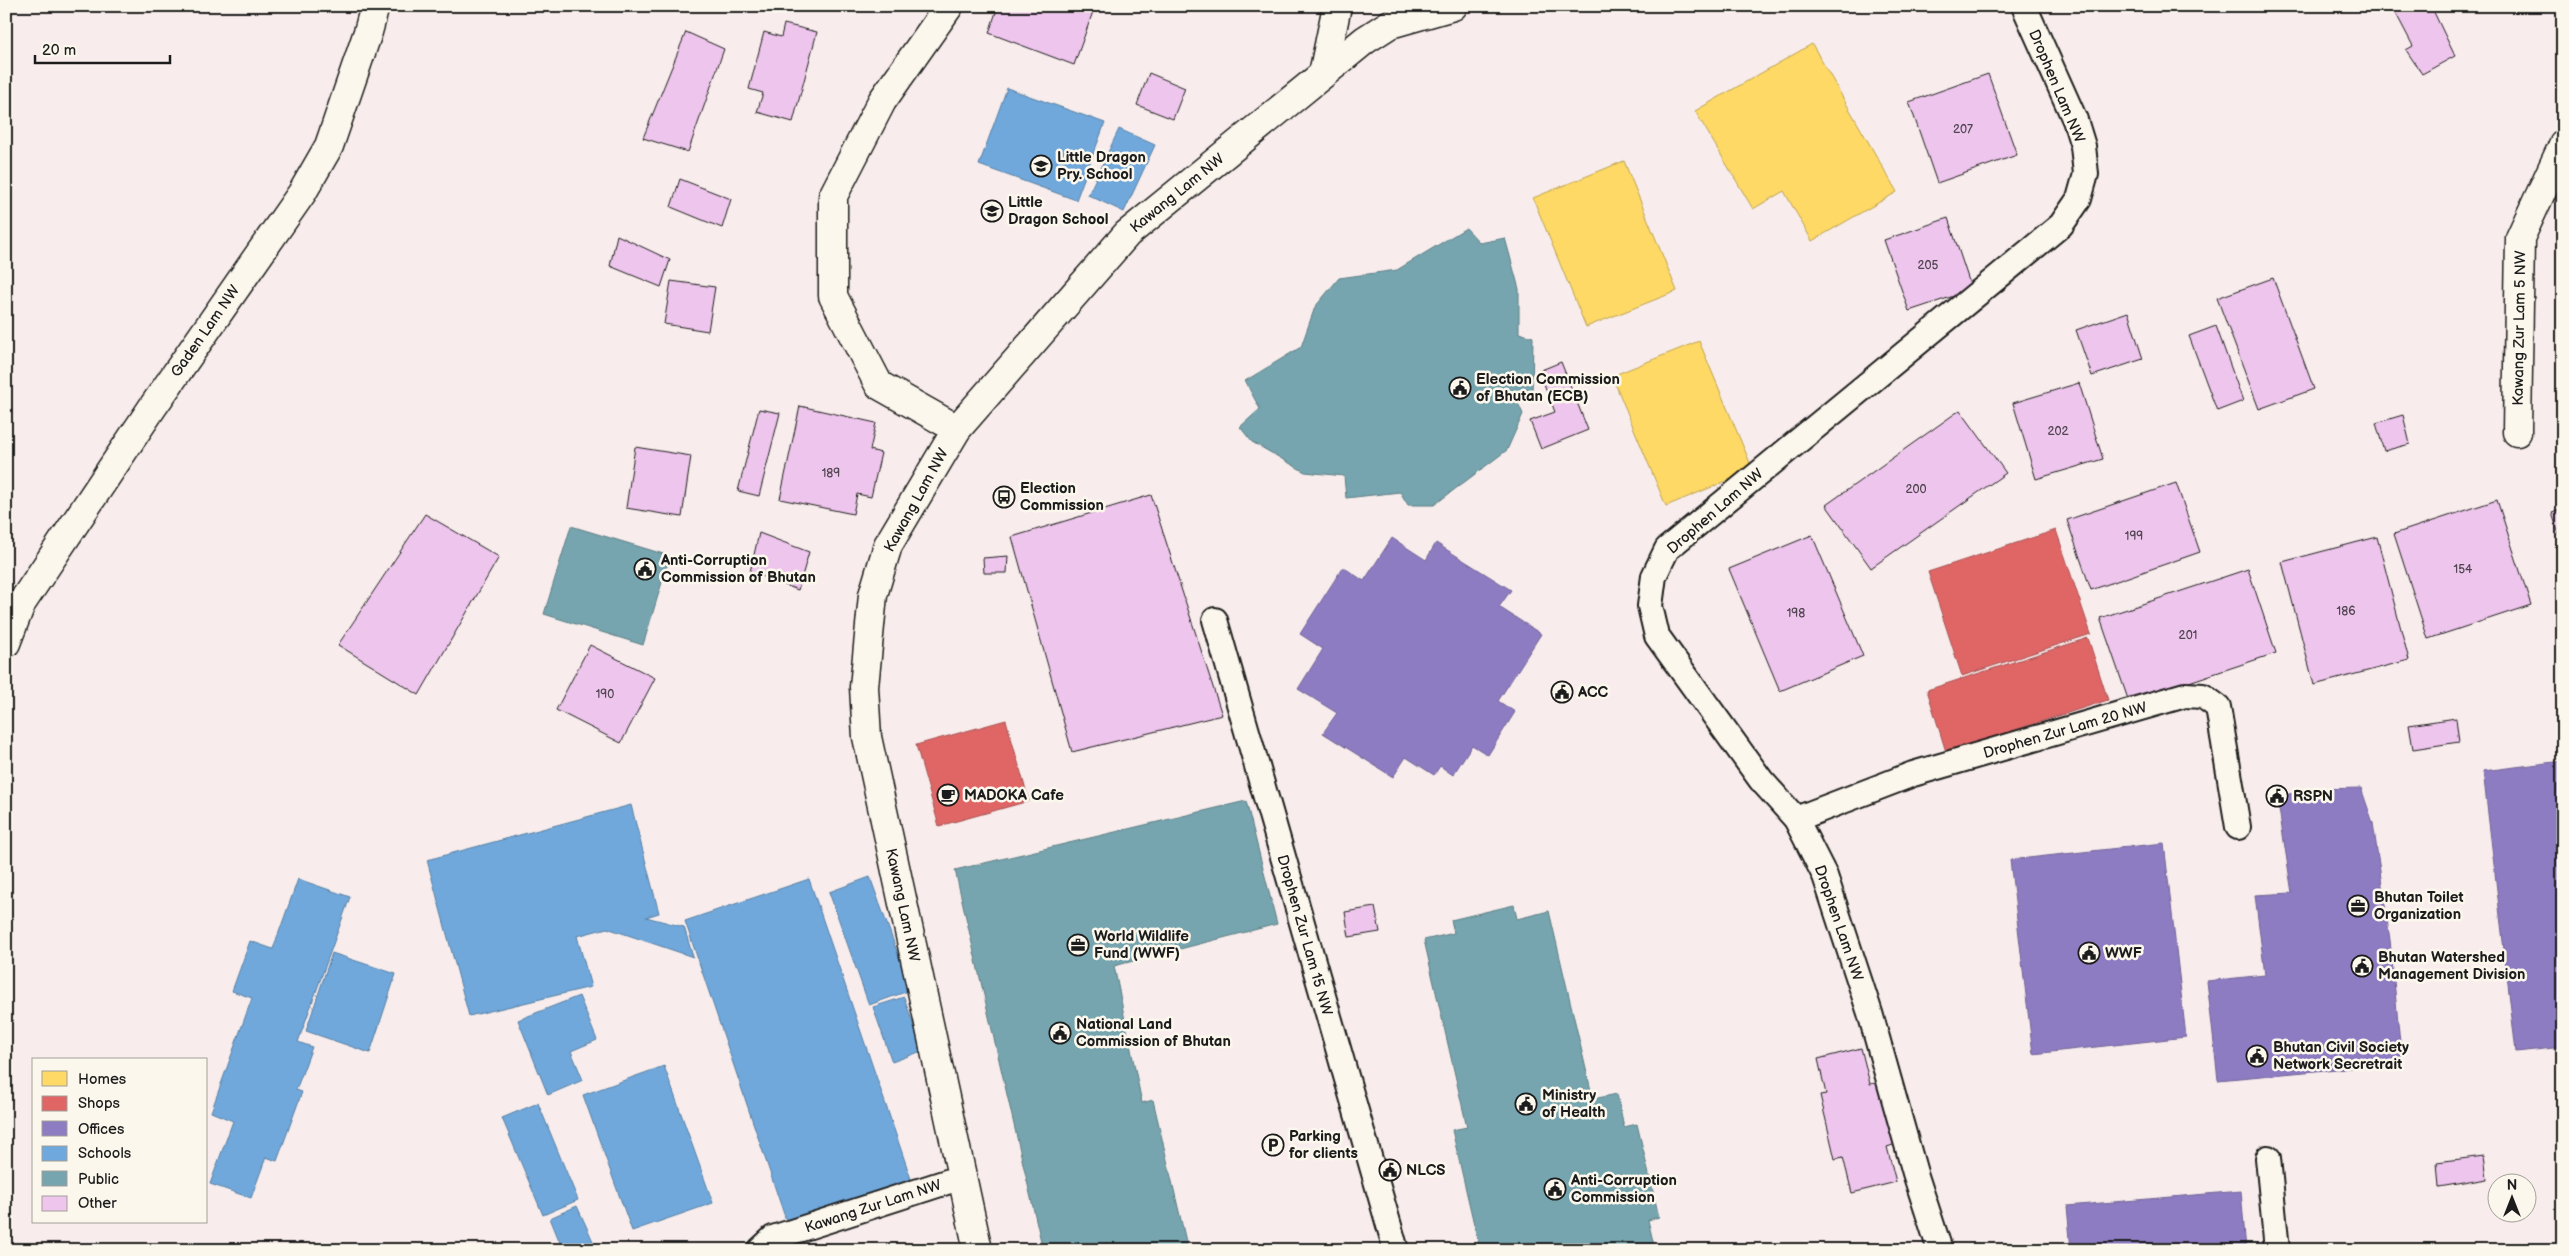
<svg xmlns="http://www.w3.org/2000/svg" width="2569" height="1256" viewBox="0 0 2569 1256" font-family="'Balsamiq Sans',sans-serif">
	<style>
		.homes { fill: #ffd966; stroke: #bba050 }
		.shops { fill: #e06666; stroke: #a55050 }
		.offices { fill: #8e7cc3; stroke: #6c5f91 }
		.schools { fill: #6fa8dc; stroke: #567ea2 }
		.public { fill: #76a5af; stroke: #5b7c83 }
		.building { fill: #eec5ed; stroke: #1c1c1c }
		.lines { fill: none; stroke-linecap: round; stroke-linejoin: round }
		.service-casing { stroke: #1c1c1c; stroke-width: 28 }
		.minor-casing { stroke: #1c1c1c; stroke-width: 31 }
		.secondary-casing { stroke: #1c1c1c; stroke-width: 31 }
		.service { stroke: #fbf7ec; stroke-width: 24 }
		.minor { stroke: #fbf7ec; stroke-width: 28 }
		.secondary { stroke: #fbf7ec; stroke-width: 28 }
		.labels { text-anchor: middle; stroke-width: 5; stroke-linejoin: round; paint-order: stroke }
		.number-label { font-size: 12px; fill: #504650 }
		.street-label { font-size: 15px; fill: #1c1c1c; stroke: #fbf7ec }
		.poi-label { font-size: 15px; font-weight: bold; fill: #1c1c1c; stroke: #fbf7ec; text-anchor: start }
	</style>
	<rect width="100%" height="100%" fill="#f8edec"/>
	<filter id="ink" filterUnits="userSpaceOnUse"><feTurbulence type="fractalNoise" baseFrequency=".02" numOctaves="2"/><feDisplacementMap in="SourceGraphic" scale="10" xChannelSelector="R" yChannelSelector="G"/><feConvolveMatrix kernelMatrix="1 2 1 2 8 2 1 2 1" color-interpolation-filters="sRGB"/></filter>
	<g filter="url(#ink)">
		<g class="homes">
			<polygon points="1812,44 1897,192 1812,241 1784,191 1753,209 1695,111"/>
			<polygon points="1624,161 1677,291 1586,327 1533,198"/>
			<polygon points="1699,341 1753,470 1666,506 1612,376"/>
		</g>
		<g class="shops">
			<polygon points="2056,530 2091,634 1962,676 1928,572"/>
			<polygon points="2088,638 2108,700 1946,752 1927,690"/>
			<polygon points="1006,720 1029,801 939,826 916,745"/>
		</g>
		<g class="offices">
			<polygon points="1392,538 1426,560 1436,543 1511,590 1499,607 1541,634 1498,701 1515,712 1488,755 1472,745 1453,775 1440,766 1434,775 1406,757 1393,777 1323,733 1337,713 1298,689 1323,649 1300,634 1343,567 1364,581"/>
			<polygon points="2563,761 2563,1047 2516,1052 2483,771"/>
			<polygon points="2361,788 2373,823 2390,940 2402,1063 2218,1080 2207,981 2265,975 2255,895 2292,893 2277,796 2319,789"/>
			<polygon points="2164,843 2186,1037 2033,1054 2010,860"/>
			<polygon points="2241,1191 2246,1250 2071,1250 2067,1206"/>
		</g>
		<g class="schools">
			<polygon points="1007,88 1105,123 1076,200 979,165"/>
			<polygon points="1119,129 1155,145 1124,212 1088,195"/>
			<polygon points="631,805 659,913 646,917 684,927 693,957 607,928 577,936 591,987 469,1016 427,860"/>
			<polygon points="870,877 911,990 869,1005 829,892"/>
			<polygon points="298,879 350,897 298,1042 312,1047 296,1090 302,1092 277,1161 266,1157 251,1198 210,1184 233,1121 211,1112 252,998 232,991 250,941 273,949"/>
			<polygon points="809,879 912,1182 787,1223 685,921"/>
			<polygon points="332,953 396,974 370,1053 306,1031"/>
			<polygon points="579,996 597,1040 571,1051 583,1080 548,1095 518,1020"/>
			<polygon points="904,997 922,1051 892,1062 873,1007"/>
			<polygon points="664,1066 713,1203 632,1231 583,1095"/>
			<polygon points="538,1103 578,1200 543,1215 502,1118"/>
			<polygon points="577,1206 597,1250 563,1250 550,1218"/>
		</g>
		<g class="public">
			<polygon points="1466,228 1480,243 1505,238 1519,289 1519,333 1533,337 1532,397 1518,403 1523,414 1507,450 1434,505 1408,505 1400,492 1346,498 1344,476 1305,472 1252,442 1240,427 1260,409 1245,381 1301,347 1315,307 1339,278 1397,270"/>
			<polygon points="571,526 670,556 643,645 544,614"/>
			<polygon points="1246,801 1277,924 1114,966 1142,1103 1153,1100 1188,1250 1043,1250 955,870"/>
			<polygon points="1514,905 1517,919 1549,911 1593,1099 1617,1094 1624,1127 1637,1124 1659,1217 1648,1220 1655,1250 1480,1250 1452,1130 1467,1127 1424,940 1454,933 1451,920"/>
		</g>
		<g class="building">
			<polygon points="998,6 1095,6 1074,65 989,33"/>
			<polygon points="2392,6 2431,6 2455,56 2422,74 2406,50 2413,46"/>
			<polygon points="784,24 817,32 793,122 757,112 763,93 749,89 764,32 781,37"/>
			<polygon points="686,32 724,49 688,152 643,138"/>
			<polygon points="1149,73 1185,88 1173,119 1137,105"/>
			<polygon points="1988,74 2017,155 1937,183 1909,102"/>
			<polygon points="680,179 731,199 722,228 671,207"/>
			<polygon points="1948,218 1972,290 1909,311 1884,240"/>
			<polygon points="617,235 670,260 661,287 610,266"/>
			<polygon points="2273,278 2314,389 2259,409 2217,298"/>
			<polygon points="671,281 715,287 708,331 664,324"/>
			<polygon points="2128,312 2143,359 2092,376 2076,330"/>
			<polygon points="2216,326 2243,401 2217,411 2189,336"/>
			<polygon points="1561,362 1588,430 1541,449 1530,421 1555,412 1539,371"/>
			<polygon points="2079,383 2103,459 2036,479 2013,403"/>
			<polygon points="800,406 876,423 870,450 881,453 871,497 857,494 853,514 780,499"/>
			<polygon points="759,409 780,413 759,496 738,491"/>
			<polygon points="1960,410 2006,473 1871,568 1826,505"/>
			<polygon points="2403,415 2410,444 2384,451 2376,423"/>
			<polygon points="635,447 691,456 682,517 626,508"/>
			<polygon points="2176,483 2200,552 2091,590 2067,520"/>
			<polygon points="1151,495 1222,715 1072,752 1012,537"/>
			<polygon points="2497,500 2531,605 2428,639 2394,534"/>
			<polygon points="2563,509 2563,547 2552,513"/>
			<polygon points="425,514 499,557 419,695 338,645"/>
			<polygon points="759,533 809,552 798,590 750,572"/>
			<polygon points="1812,535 1863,656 1780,691 1729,569"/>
			<polygon points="2377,537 2409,660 2314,685 2282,562"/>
			<polygon points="1008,556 1007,573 984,573 983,558"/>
			<polygon points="2248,569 2276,653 2129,702 2100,618"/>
			<polygon points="590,645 655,678 621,743 556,710"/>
			<polygon points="2456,718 2459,742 2413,749 2409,725"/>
			<polygon points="1375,907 1380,932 1349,937 1345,912"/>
			<polygon points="1861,1048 1870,1084 1881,1082 1896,1144 1887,1147 1896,1182 1852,1193 1843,1157 1835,1159 1820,1095 1826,1094 1818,1059"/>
			<polygon points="2484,1156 2487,1179 2439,1187 2437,1162"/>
		</g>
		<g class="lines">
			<g class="service-casing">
				<g id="service">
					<polyline points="1215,620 1396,1250"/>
					<polyline points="1796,819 1913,774 2185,695 2203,696 2218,707 2238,827"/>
					<polyline points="2268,1158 2277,1250"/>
					<polyline points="760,1250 773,1238 962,1177"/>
					<polyline points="1940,1250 1915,1173 1870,1013 1825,876 1796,819 1761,780 1657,636 1650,606 1654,576 1667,549 2061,225 2079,199 2086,174 2083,146 2075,120 2024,6"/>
				</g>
			</g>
			<g class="minor-casing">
				<g id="minor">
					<polyline points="949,6 882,101 833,196 833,296 879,385 957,429"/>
					<polyline points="1323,74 1337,6"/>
					<polyline points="2517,432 2520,238 2563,145"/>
					<polyline points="978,1250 867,737 864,687 873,595 888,545 957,429 1127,234 1365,40 1390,24 1453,6"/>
				</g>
			</g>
			<g class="secondary-casing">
				<polyline id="secondary" points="6,643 21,604 152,408 302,193 329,146 368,32 375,6"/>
			</g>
			<use href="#service" class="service"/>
			<use href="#minor" class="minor"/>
			<use href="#secondary" class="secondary"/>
		</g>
	</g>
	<defs>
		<g id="school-ring" transform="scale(1.125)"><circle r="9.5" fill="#fbf7ec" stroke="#1c1c1c" stroke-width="1.5"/><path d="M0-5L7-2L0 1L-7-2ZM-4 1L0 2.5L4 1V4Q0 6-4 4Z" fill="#1c1c1c"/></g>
		<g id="civic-ring" transform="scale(1.125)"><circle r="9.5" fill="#fbf7ec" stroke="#1c1c1c" stroke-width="1.5"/><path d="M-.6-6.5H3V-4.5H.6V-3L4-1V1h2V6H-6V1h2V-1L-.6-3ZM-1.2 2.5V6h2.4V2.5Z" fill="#1c1c1c"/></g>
		<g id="bus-ring" transform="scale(1.125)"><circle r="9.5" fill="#fbf7ec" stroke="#1c1c1c" stroke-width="1.5"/><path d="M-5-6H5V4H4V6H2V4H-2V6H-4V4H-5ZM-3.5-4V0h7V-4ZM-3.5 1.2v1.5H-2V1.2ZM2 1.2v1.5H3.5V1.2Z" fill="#1c1c1c"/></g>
		<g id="cafe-ring" transform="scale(1.125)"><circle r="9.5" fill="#fbf7ec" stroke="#1c1c1c" stroke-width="1.5"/><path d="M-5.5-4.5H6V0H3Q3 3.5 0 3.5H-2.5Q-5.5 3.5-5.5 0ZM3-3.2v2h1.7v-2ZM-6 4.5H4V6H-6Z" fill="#1c1c1c"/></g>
		<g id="office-ring" transform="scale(1.125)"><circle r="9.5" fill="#fbf7ec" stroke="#1c1c1c" stroke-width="1.5"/><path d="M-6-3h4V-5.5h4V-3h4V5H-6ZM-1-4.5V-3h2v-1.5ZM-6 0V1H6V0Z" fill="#1c1c1c"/></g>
		<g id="parking-ring" transform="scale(1.125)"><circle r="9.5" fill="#fbf7ec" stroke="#1c1c1c" stroke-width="1.5"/><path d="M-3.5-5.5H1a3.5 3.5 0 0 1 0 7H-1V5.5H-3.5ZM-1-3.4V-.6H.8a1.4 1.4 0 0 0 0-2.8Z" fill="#1c1c1c"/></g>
	</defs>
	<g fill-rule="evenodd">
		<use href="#school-ring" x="1041" y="166"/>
		<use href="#school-ring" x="992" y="211"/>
		<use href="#civic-ring" x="1460" y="388"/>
		<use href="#bus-ring" x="1004" y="497"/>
		<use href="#civic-ring" x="645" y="569"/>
		<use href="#civic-ring" x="1562" y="692"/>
		<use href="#cafe-ring" x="948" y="795"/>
		<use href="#civic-ring" x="2277" y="796"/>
		<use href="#office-ring" x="2358" y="906"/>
		<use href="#office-ring" x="1078" y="945"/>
		<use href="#civic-ring" x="2089" y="953"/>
		<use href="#civic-ring" x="2362" y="966"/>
		<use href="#civic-ring" x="1060" y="1033"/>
		<use href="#civic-ring" x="2257" y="1056"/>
		<use href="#civic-ring" x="1526" y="1104"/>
		<use href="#parking-ring" x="1273" y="1145"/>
		<use href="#civic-ring" x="1390" y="1170"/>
		<use href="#civic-ring" x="1555" y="1189"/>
	</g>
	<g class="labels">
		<g class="number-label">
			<text x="1963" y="133">207</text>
			<text x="1928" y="269">205</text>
			<text x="2058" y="435">202</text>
			<text x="831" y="477">189</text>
			<text x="1916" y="493">200</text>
			<text x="2134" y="540">199</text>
			<text x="2463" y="573">154</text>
			<text x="2346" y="615">186</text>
			<text x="1796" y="617">198</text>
			<text x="2188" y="639">201</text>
			<text x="605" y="698">190</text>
		</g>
		<g class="street-label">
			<text transform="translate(2057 86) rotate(67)" y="5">Drophen Lam NW</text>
			<text transform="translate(1177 193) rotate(-39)" y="5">Kawang Lam NW</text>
			<text transform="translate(2519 328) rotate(-89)" y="5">Kawang Zur Lam 5 NW</text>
			<text transform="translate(205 331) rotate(-55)" y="5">Gaden Lam NW</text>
			<text transform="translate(916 500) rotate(-61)" y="5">Kawang Lam NW</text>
			<text transform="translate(1715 511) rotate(-41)" y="5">Drophen Lam NW</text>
			<text transform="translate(2065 730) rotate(-16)" y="5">Drophen Zur Lam 20 NW</text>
			<text transform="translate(903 905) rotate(78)" y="5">Kawang Lam NW</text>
			<text transform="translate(1839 923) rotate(71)" y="5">Drophen Lam NW</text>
			<text transform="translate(1305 935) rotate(74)" y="5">Drophen Zur Lam 15 NW</text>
			<text transform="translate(873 1206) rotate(-18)" y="5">Kawang Zur Lam NW</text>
		</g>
		<g class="poi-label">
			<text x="1057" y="162">Little Dragon<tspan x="1057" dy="17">Pry. School</tspan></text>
			<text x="1008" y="207">Little<tspan x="1008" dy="17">Dragon School</tspan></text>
			<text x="1476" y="384">Election Commission<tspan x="1476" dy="17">of Bhutan (ECB)</tspan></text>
			<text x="1020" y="493">Election<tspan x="1020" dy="17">Commission</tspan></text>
			<text x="661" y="565">Anti-Corruption<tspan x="661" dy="17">Commission of Bhutan</tspan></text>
			<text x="1578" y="697">ACC</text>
			<text x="964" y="800">MADOKA Cafe</text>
			<text x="2293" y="801">RSPN</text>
			<text x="2374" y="902">Bhutan Toilet<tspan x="2374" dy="17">Organization</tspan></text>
			<text x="1094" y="941">World Wildlife<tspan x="1094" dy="17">Fund (WWF)</tspan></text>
			<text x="2105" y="958">WWF</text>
			<text x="2378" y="962">Bhutan Watershed<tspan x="2378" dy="17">Management Division</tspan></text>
			<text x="1076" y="1029">National Land<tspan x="1076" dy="17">Commission of Bhutan</tspan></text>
			<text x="2273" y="1052">Bhutan Civil Society<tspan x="2273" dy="17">Network Secretrait</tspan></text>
			<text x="1542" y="1100">Ministry<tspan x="1542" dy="17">of Health</tspan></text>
			<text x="1289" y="1141">Parking<tspan x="1289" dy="17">for clients</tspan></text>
			<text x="1406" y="1175">NLCS</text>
			<text x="1571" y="1185">Anti-Corruption<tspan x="1571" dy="17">Commission</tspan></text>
		</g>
	</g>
	<rect width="2569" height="1256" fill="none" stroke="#fbf7ec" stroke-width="25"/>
	<rect x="12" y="12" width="2544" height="1231" fill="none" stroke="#1c1c1c" stroke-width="2" filter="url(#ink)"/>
	<rect x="32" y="1058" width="175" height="165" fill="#fbf7ec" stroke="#a29f99"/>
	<rect x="42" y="1071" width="25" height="15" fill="#ffd966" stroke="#a29f99"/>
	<text x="78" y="1084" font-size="15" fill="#1c1c1c">Homes</text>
	<rect x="42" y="1096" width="25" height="15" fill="#e06666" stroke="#a29f99"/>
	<text x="78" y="1108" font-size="15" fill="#1c1c1c">Shops</text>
	<rect x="42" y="1121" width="25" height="15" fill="#8e7cc3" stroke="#a29f99"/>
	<text x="78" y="1134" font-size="15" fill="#1c1c1c">Offices</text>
	<rect x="42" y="1146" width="25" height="15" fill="#6fa8dc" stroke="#a29f99"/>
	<text x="78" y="1158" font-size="15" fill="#1c1c1c">Schools</text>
	<rect x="42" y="1171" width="25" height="15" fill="#76a5af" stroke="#a29f99"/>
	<text x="78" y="1184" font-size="15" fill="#1c1c1c">Public</text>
	<rect x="42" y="1196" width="25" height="15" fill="#eec5ed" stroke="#a29f99"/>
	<text x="78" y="1208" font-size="15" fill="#1c1c1c">Other</text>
	<g transform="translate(2512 1198)"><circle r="24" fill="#fbf7ec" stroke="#a29f99"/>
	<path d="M0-4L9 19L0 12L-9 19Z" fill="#1c1c1c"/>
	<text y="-8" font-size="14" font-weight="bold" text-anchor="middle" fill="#1c1c1c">N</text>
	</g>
	<path d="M35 55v8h135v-8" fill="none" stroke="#1c1c1c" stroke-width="2.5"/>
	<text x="42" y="55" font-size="15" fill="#1c1c1c" stroke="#fbf7ec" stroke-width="4" paint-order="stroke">20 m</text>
</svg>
